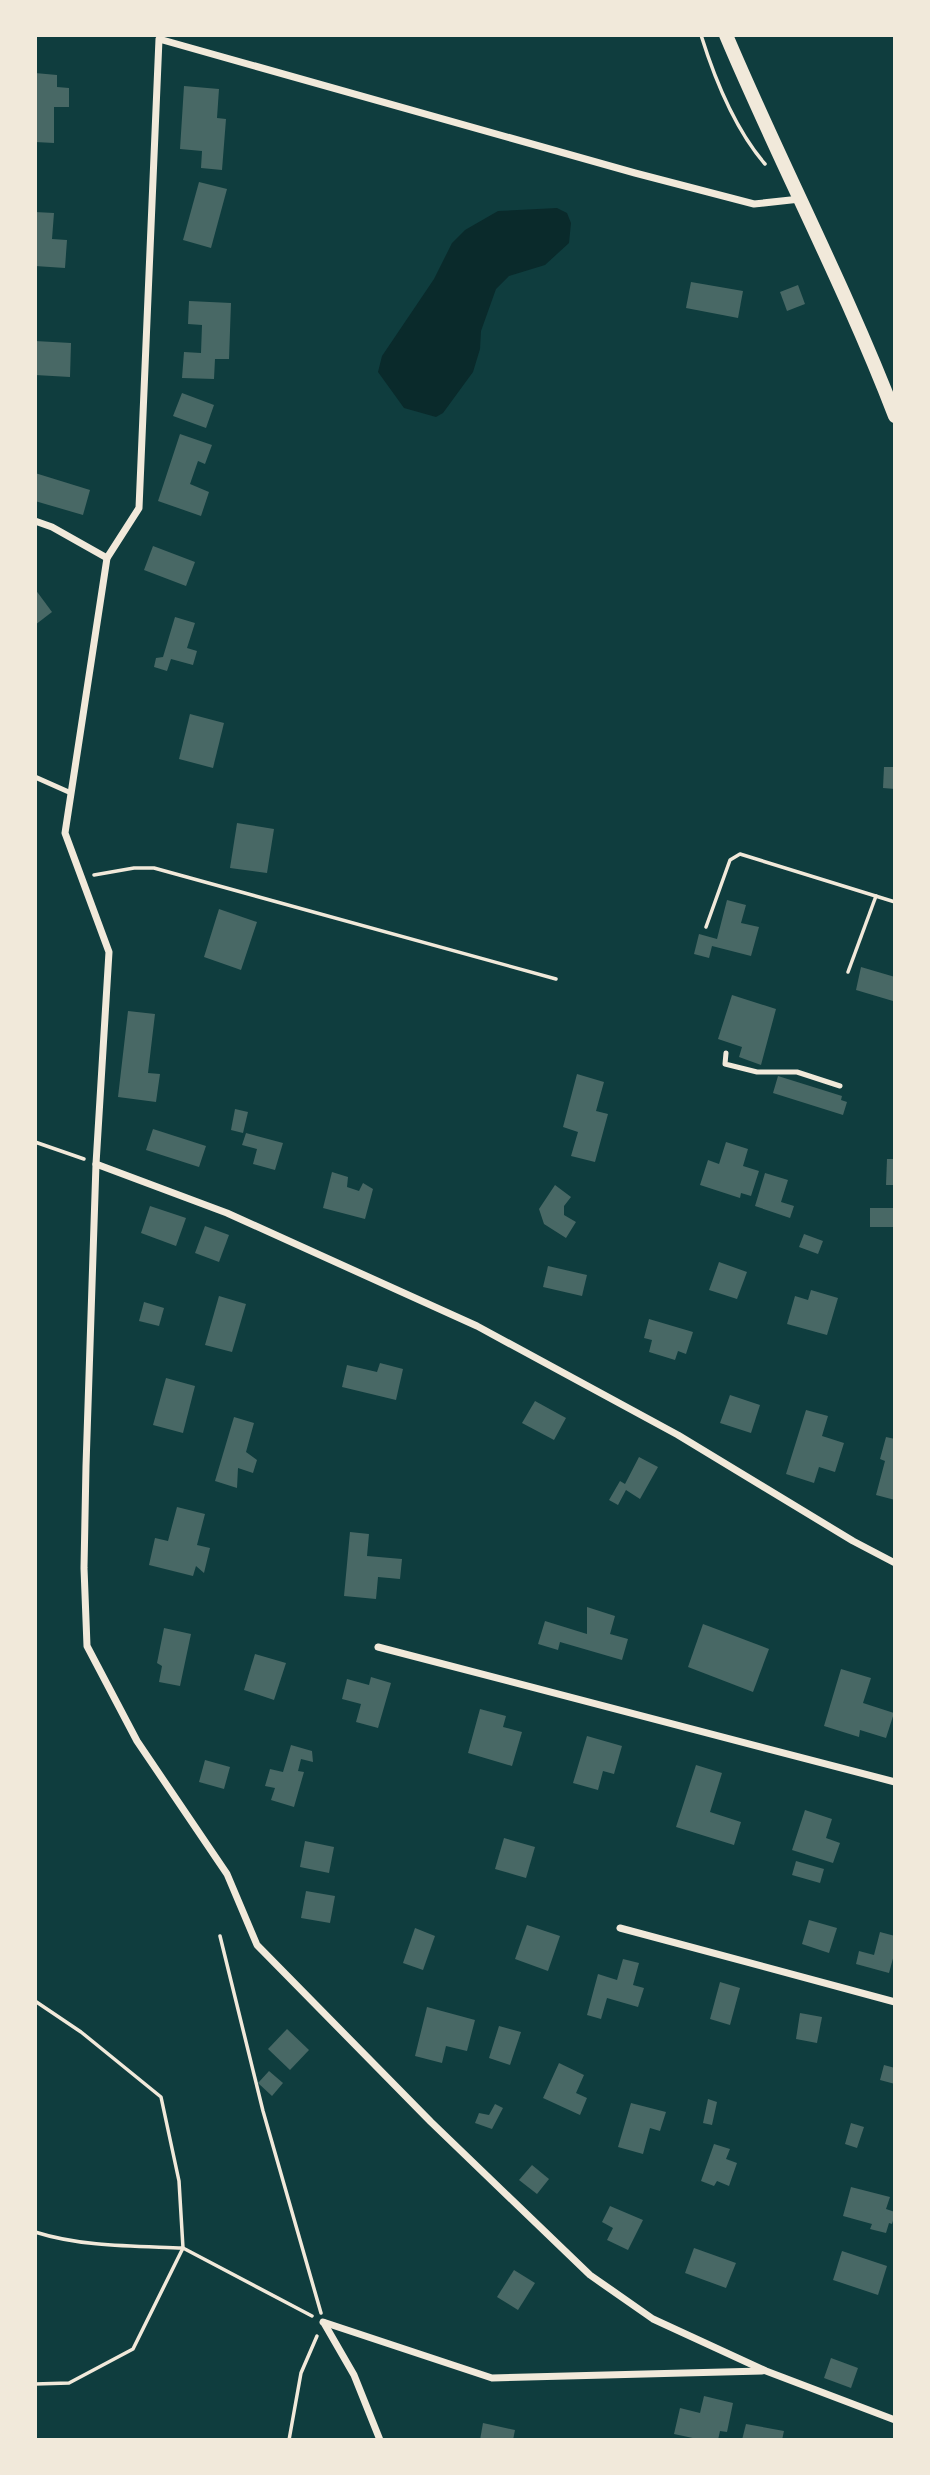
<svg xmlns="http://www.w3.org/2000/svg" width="930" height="2475" viewBox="0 0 930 2475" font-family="'Archivo Narrow',sans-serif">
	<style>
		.water { fill: #0a2a2b }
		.building { fill: #486865 }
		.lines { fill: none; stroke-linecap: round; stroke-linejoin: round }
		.path { stroke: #f1e9da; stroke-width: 3.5 }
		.service { stroke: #f1e9da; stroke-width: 5 }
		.minor { stroke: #f1e9da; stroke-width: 7 }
		.secondary { stroke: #f1e9da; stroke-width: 14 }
	</style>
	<rect width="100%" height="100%" fill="#0f3d3e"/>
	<polygon class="water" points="557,208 567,213 571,223 569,243 545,265 509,276 496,289 481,331 480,349 473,372 443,413 436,417 404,408 378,372 382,356 434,279 452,243 465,230 498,211"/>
	<g class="building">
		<polygon points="35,73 57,75 57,87 69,88 69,107 54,107 54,143 35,142"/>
		<polygon points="184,86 219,89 217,118 226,119 222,170 201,168 202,151 180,149"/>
		<polygon points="199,182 227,189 211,248 183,240"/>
		<polygon points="35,212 54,213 52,239 67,240 65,268 35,266"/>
		<polygon points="691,282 743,291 738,318 686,308"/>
		<polygon points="798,285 805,304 787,311 780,292"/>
		<polygon points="189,301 231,303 229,359 215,359 214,379 182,378 184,352 201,353 202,325 188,324"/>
		<polygon points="35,341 71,343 70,377 35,375"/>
		<polygon points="182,393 214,405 206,428 173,416"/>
		<polygon points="180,434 212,445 205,464 198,461 190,484 209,492 201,516 158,501"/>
		<polygon points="35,473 90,490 83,515 35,501"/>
		<polygon points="153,546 195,562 186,586 144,570"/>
		<polygon points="35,589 52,612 35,625"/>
		<polygon points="175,617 195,623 187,648 197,651 193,665 171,659 167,671 154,667 156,658 163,657"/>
		<polygon points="190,714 224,723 213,768 179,759"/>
		<polygon points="884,767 895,767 895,789 883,788"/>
		<polygon points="237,823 274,829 267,873 230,868"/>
		<polygon points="727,900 746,905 741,923 759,927 751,956 712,946 709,958 694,954 699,934 717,939"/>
		<polygon points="219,909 257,922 241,970 204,957"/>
		<polygon points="861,967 895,977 893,1001 856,990"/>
		<polygon points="732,995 776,1009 761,1065 739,1057 742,1047 718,1039"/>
		<polygon points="128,1011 155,1014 148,1073 160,1074 156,1102 118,1097"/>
		<polygon points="577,1074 604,1082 596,1111 608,1114 595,1162 571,1156 578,1132 563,1127"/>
		<polygon points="778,1076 842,1096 841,1100 847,1102 843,1115 773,1093"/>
		<polygon points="235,1109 248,1112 243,1133 231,1130"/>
		<polygon points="153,1129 206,1146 199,1167 146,1150"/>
		<polygon points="246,1133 283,1143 275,1170 253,1164 257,1149 242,1145"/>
		<polygon points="726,1142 748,1149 743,1166 759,1171 751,1196 741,1193 740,1198 700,1185 708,1160 719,1164"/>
		<polygon points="887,1159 895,1159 895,1185 886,1185"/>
		<polygon points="332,1172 348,1177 347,1187 359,1191 363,1183 373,1189 365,1219 323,1208"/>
		<polygon points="765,1173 788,1180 781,1202 794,1206 790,1218 755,1206"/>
		<polygon points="555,1185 571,1197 564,1206 564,1215 576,1222 566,1238 544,1224 539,1209"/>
		<polygon points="150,1206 186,1218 176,1246 141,1233"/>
		<rect x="870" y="1208" width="25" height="19"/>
		<polygon points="205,1226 229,1235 219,1262 195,1253"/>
		<polygon points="804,1234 823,1241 818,1254 799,1247"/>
		<polygon points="719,1262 747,1272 737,1299 709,1290"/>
		<polygon points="548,1266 587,1275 582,1296 543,1287"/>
		<polygon points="811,1290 838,1298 827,1335 787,1324 795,1296 808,1300"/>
		<polygon points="219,1296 246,1304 232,1352 205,1345"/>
		<polygon points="144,1302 164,1308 159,1326 139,1321"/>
		<polygon points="649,1319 693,1332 686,1354 678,1351 675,1360 649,1352 652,1340 644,1338"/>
		<polygon points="380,1363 403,1369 396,1400 342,1387 347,1365 377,1372"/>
		<polygon points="166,1378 195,1386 183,1433 153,1425"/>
		<polygon points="730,1395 760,1405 751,1433 720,1423"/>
		<polygon points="535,1401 566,1418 554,1440 522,1423"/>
		<polygon points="806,1410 828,1416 822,1436 844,1443 835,1472 819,1467 814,1483 786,1474"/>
		<polygon points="234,1417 254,1423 246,1452 257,1460 253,1473 238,1468 237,1488 215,1481"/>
		<polygon points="886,1437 895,1439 895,1500 876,1495 885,1461 880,1459"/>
		<polygon points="639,1457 658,1467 640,1499 626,1490 618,1505 609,1500 620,1481 625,1484"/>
		<polygon points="177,1507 205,1514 197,1545 210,1548 204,1573 196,1566 193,1576 149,1565 155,1538 168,1541"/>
		<polygon points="350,1532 369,1534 367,1556 402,1559 400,1579 378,1577 376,1599 344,1596"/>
		<polygon points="587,1607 615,1616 610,1634 628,1639 622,1660 560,1642 558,1650 538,1644 545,1621 587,1634"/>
		<polygon points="703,1624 769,1649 753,1692 688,1667"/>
		<polygon points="164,1628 191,1634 180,1686 159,1682 162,1666 157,1663"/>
		<polygon points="255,1654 286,1663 274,1700 244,1690"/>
		<polygon points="841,1669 871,1678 863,1703 894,1713 886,1738 860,1730 859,1737 824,1726"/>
		<polygon points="371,1677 391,1683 378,1728 356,1722 361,1704 342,1699 347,1679 369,1685"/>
		<polygon points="480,1709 506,1716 503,1727 522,1732 512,1766 468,1753"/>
		<polygon points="587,1736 622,1746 614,1774 603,1771 598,1790 573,1783"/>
		<polygon points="291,1745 312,1751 313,1762 301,1759 298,1771 304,1772 294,1807 271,1800 275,1788 265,1786 270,1769 283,1772"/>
		<polygon points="205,1760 230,1767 224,1789 199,1782"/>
		<polygon points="696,1765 722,1773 710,1812 741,1822 734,1845 676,1827"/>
		<polygon points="805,1810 832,1819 826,1838 840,1843 833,1863 792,1850"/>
		<polygon points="504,1838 535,1847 526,1878 495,1869"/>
		<polygon points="305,1841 334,1847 329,1873 300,1867"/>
		<polygon points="796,1861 824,1869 820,1883 792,1875"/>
		<polygon points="306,1891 335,1896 330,1923 301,1918"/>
		<polygon points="809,1920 837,1928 829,1953 802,1944"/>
		<polygon points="527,1925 560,1936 548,1971 515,1959"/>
		<polygon points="415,1928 435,1936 423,1970 403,1963"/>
		<polygon points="880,1932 895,1936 895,1951 889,1973 856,1964 859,1951 874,1955"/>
		<polygon points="623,1959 639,1963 633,1985 644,1988 638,2007 607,1998 601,2019 587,2015 598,1974 617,1980"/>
		<polygon points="720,1982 740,1988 730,2025 710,2019"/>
		<polygon points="427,2007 475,2020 467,2051 446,2046 442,2063 415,2056"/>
		<polygon points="800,2013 822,2017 817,2043 796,2039"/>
		<polygon points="499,2026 521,2032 510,2065 489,2058"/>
		<polygon points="287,2029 309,2050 290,2070 268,2049"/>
		<polygon points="559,2063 584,2075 576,2093 587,2098 580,2115 543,2098"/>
		<polygon points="884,2065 895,2068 895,2084 880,2080"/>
		<polygon points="269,2071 283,2083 272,2096 258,2083"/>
		<polygon points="708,2099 717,2102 712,2125 703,2123"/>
		<polygon points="631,2103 666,2112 660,2131 650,2128 643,2154 618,2147"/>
		<polygon points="495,2104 503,2108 492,2129 475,2123 479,2113 489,2115"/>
		<polygon points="851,2123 864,2127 857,2148 845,2144"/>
		<polygon points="714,2144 730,2149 726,2159 737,2163 729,2186 717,2181 714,2186 701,2181"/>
		<polygon points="532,2165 549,2179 537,2194 519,2180"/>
		<polygon points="851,2187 890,2197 886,2209 895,2212 895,2214 892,2224 889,2223 886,2233 870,2229 872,2224 843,2216"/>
		<polygon points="610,2206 643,2220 628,2250 607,2240 613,2228 602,2222"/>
		<polygon points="694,2248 736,2263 726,2288 685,2273"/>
		<polygon points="842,2251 887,2266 878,2295 833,2280"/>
		<polygon points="514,2270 535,2283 518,2310 497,2297"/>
		<polygon points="831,2358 858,2368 851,2388 824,2378"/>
		<polygon points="704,2396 733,2403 727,2432 720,2431 718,2440 702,2440 674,2434 680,2408 700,2413"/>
		<polygon points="483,2423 515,2430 513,2440 480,2440"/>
		<polygon points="746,2424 784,2431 782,2440 742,2440"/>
	</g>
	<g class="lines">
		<g class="path">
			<path d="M701,35C715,80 734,128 765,164"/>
			<polyline points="94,875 134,868 154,868 556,979"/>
			<polyline points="706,927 730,860 740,854 895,902"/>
			<polyline points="848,972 876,896"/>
			<polyline points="35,1142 84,1159"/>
			<polyline points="220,1936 263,2111 321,2313"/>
			<path d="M35,2001L81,2032L161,2097L179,2181L183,2248C134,2246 82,2247 35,2232"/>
			<polyline points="35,2384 69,2383 133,2349 183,2248 312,2316"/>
			<polyline points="289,2440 301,2373 317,2336"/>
		</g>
		<g class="service">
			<polyline points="35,777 71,793"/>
			<polyline points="726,1053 725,1064 757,1072 797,1072 840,1086"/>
		</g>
		<g class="minor">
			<polyline points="800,199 754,204 635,173 159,39 139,508 107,558 65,833 109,952 96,1164 86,1466 84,1568 87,1646 137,1741 227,1874 257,1945 431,2122 590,2275 653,2319 766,2371 895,2420"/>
			<polyline points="35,521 52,527 107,558"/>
			<polyline points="96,1164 227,1213 477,1326 678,1435 853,1541 895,1563"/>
			<polyline points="378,1647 895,1782"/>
			<polyline points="620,1928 895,2002"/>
			<polyline points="323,2322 492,2378 762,2371"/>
			<polyline points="324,2323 354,2375 380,2440"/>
		</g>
		<path class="secondary" d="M726,35C780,163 845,286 895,416"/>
	</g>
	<rect width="930" height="2475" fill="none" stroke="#f1e9da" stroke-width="74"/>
</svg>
